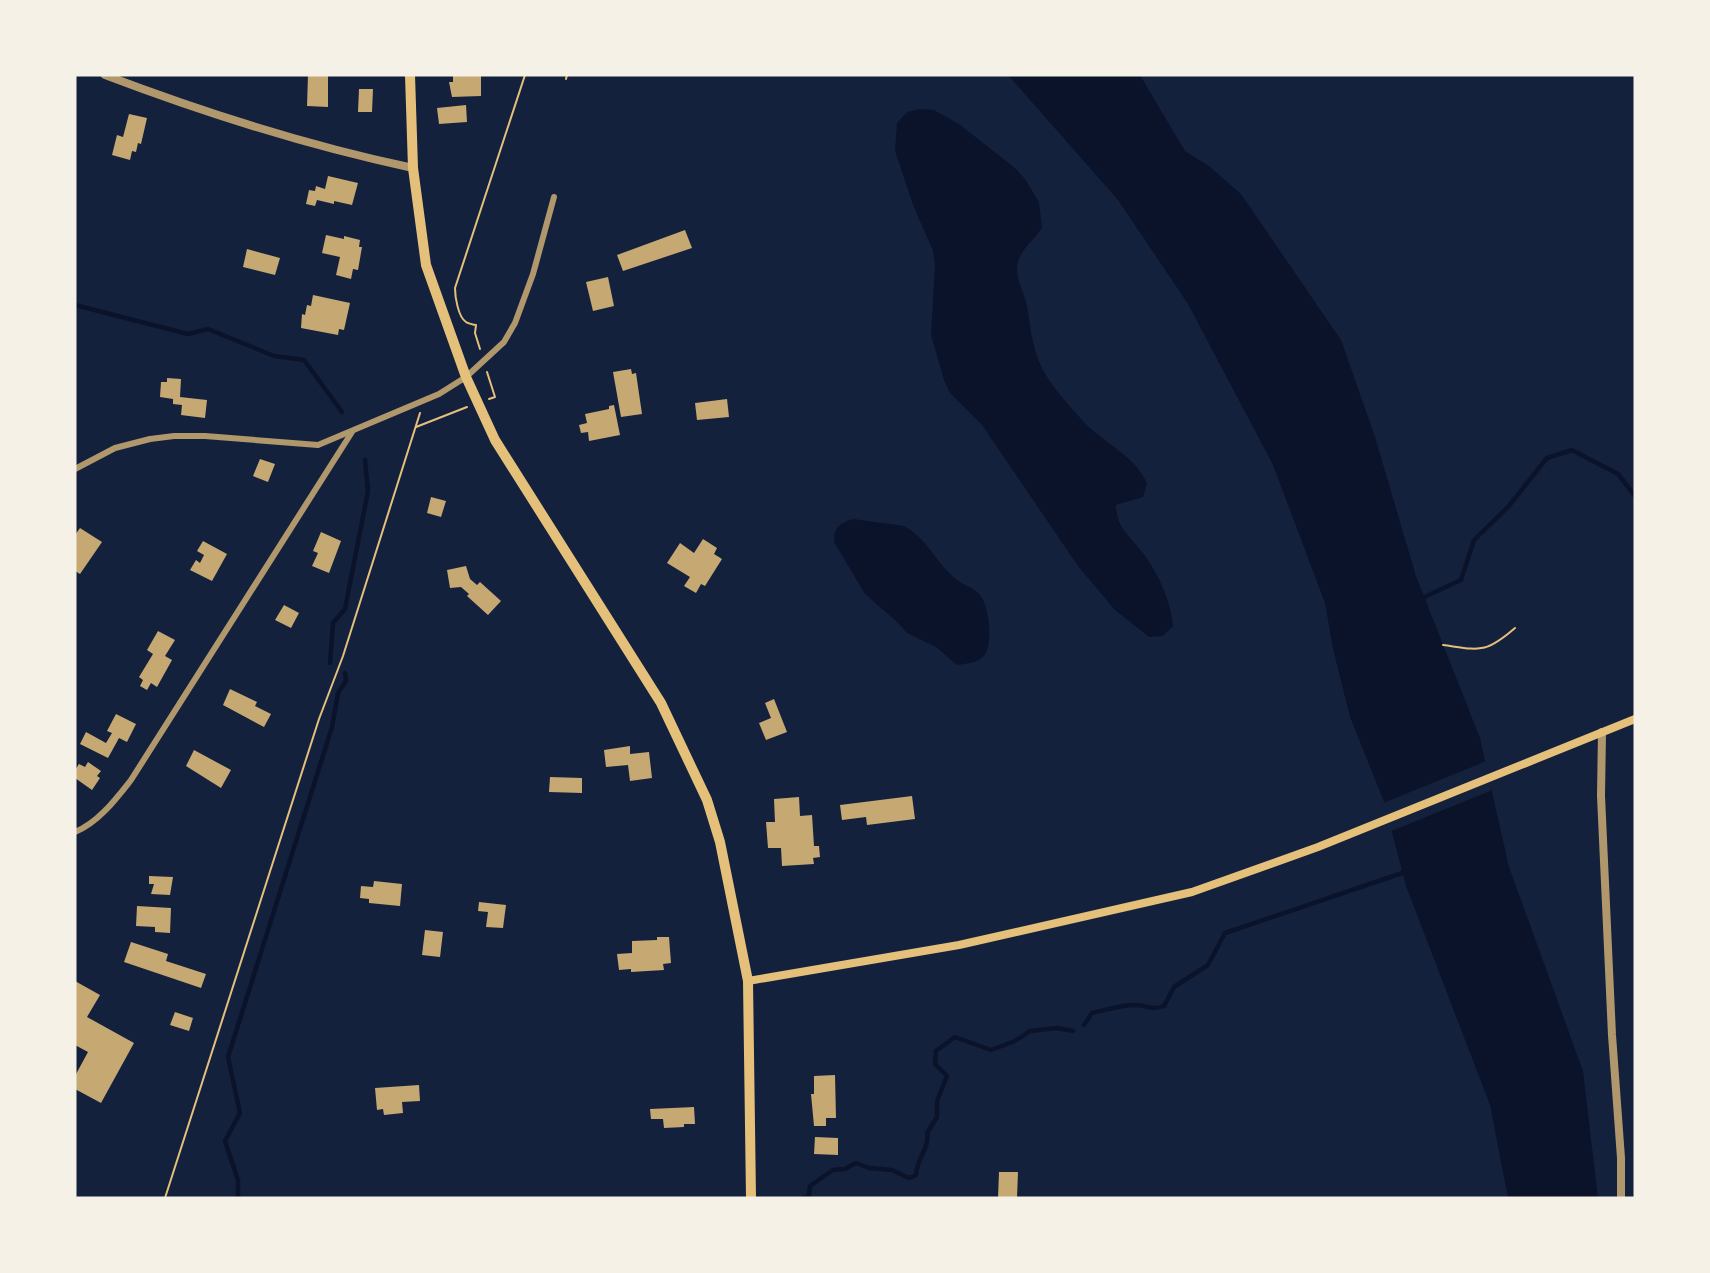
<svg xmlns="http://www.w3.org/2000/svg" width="1710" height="1273" viewBox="0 0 1710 1273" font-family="Arial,sans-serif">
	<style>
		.water { fill: #0b132b }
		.pier { fill: #14213d }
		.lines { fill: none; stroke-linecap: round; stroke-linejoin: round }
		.stream { stroke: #0b132b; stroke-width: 4.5 }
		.building { fill: #c6a872 }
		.path { stroke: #e5c07b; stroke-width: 2 }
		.minor { stroke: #b1986c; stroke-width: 6 }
		.tertiary { stroke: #b1986c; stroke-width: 8 }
		.secondary { stroke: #e5c07b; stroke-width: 8 }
		.trunk { stroke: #e5c07b; stroke-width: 10 }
	</style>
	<rect width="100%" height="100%" fill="#14213d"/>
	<g class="water">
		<polygon points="1008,75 1140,75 1185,151 1209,166 1241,194 1341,340 1375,437 1416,576 1480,738 1509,867 1583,1071 1598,1198 1508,1198 1490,1105 1406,886 1384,802 1350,717 1333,649 1325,603 1273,465 1188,304 1118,200"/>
		<path d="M920,109L934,110L959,124L1015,168L1025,179L1039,202L1042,228C1035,238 1021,250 1018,262C1014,275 1023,290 1026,302C1030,320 1031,339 1037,356C1045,381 1068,404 1085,423C1105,444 1134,455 1147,483L1143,497L1116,505C1117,529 1129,535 1143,553C1158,573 1171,601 1173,626L1163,636L1149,637L1115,610L1078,566L982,425L950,393L944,380L931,335L935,264L933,251L913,205L895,151L897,123L907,112Z"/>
		<path d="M853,519L904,526C927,538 936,563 956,579C964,586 976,587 982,598C989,609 994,646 983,657C977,663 965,664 957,665L936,647L907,633L897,622L865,594L834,542C833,527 841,523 853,519Z"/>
	</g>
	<polygon class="pier" points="1489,760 1495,789 1389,832 1381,804"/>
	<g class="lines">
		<g class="stream">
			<polyline points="75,305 188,334 208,329 274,356 304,360 342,412"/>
			<polyline points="1420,599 1461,580 1474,540 1508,507 1547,458 1572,450 1618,474 1635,496"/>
			<polyline points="330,663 333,623 345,609 368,491 365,460"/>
			<path d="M1084,1025L1092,1013C1106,1010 1121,1005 1136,1005C1148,1005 1150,1011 1164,1006L1174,987L1208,965L1225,933L1408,871"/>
			<polyline points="238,1198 238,1180 225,1141 240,1113 228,1057 332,727 338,693 346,681 345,673"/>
			<path d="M804,1198L809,1196L810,1186L833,1170L845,1169L856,1163L869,1168L892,1170L909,1178L916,1175C917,1157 930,1148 927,1133L937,1117V1101L947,1076L935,1064L936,1051L955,1037L991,1050L1015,1041L1030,1031L1057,1028L1073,1031"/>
		</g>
	</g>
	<g class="building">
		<polygon points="308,75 328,75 328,107 307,106"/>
		<polygon points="453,75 481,75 481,96 452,97 449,82 453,82"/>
		<polygon points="359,89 373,89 372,112 358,112"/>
		<polygon points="466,105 467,122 439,124 437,108"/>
		<polygon points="129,114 147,118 141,144 138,143 136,152 132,151 130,160 112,155 117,135 123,137"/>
		<polygon points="328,176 358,183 352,205 334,201 334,204 317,200 315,206 306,204 309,190 315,191 316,186 325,189"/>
		<polygon points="685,230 692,248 623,271 617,255"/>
		<polygon points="326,235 344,239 344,236 360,240 359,247 362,247 358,270 353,269 351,279 336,275 340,257 322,253"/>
		<polygon points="247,249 280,258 275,275 243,267"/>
		<polygon points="608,277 614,306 593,311 586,282"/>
		<polygon points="313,295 350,303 344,330 339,329 338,335 301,328 302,314 305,315 307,305 311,306"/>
		<polygon points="631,369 632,374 636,373 642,414 621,417 613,372"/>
		<polygon points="167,378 181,379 180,397 207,400 205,418 181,415 182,405 173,404 173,399 160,397 161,382 167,382"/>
		<polygon points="727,399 729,417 697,420 695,403"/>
		<polygon points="614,405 620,435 589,441 588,432 581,433 579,425 587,423 585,414 609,409 609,406"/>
		<polygon points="260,459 275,464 268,482 253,476"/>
		<polygon points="431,497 446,501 441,517 427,513"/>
		<polygon points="80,528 102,542 80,574 75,571 75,535"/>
		<polygon points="321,532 341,541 329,573 312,566 318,553 313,551"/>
		<polygon points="703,539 717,548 714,554 722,559 705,586 701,584 696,593 684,586 690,577 667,563 680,543 694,553"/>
		<polygon points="203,541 227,554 212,581 190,570 196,560 200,563 204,555 197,551"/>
		<polygon points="466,566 470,579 477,585 480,582 501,601 488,615 467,596 469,594 461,587 450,588 447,570"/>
		<polygon points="284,605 299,613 291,628 275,620"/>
		<polygon points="158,631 175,640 165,656 172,660 157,687 151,683 147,690 140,686 143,680 139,677 153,654 147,650"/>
		<polygon points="230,689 257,702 255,706 271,714 264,727 223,705"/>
		<polygon points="774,699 787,732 766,740 759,723 771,718 765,703"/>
		<polygon points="116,714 136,724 127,742 119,738 108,758 80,744 86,732 106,743 112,733 107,731"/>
		<polygon points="630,746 630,754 649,752 652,778 630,781 628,765 606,767 604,750"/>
		<polygon points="194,750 231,770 221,788 186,766"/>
		<polygon points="88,762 101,771 97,776 100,778 92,790 75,778 75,770 79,764 85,767"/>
		<polygon points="550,777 582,778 582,793 549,792"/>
		<polygon points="912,796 915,819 867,825 866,817 842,820 840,805"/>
		<polygon points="799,797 800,816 812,815 814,846 819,846 820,857 813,858 814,864 782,866 781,848 768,848 766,822 775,822 774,799"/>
		<polygon points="149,876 173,877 170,895 151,894 154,884 149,884"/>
		<polygon points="374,881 402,884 400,906 369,903 369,899 360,898 361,886 373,887"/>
		<polygon points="479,902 506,905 503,928 486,927 488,912 478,911"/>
		<polygon points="137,906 171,908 170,933 155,932 155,927 136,926"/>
		<polygon points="425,930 443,932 440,957 422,955"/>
		<polygon points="657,937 669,937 671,963 663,964 664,970 631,972 631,969 619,970 617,954 632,953 632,941 657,940"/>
		<polygon points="131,942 168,954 166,961 206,974 201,988 124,962"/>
		<polygon points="75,981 100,995 87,1017 134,1043 101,1103 75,1089 75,1076 88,1052 75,1045"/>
		<polygon points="175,1012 193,1018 189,1031 170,1025"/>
		<polygon points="835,1075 836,1118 826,1118 826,1126 814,1126 811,1094 814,1094 814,1076"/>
		<polygon points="419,1085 420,1101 402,1102 403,1113 384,1115 383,1109 377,1110 375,1088"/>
		<polygon points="694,1107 695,1124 684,1124 684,1127 664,1128 663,1119 651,1119 650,1109"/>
		<polygon points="815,1137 838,1138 838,1155 814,1154"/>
		<polygon points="999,1172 1018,1172 1017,1198 998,1198"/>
	</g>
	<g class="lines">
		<g class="path">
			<polyline points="566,79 567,75"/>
			<path d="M480,349L475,333L476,325C474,325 467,323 466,322C458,317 455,296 455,288L525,75"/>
			<polyline points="487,372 495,397 489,399"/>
			<polyline points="416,427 467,407"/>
			<path d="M1443,645C1480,650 1485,654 1515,628"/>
			<polyline points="165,1198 319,719 343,656 420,413"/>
		</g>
		<g class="minor">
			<polyline points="75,469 115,448 150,439 174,436 205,436 318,445 439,394 466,377 504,342 515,323 533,274 554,197"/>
			<path d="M75,832C98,823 116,799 131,780L352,432"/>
		</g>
		<g class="tertiary">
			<path d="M105,75C205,113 309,146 413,168"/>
			<polyline points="1602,732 1601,796 1612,1035 1621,1158 1621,1198"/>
		</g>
		<polyline class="secondary" points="748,981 959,945 1192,892 1318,847 1635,719"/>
		<polyline class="trunk" points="410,75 413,168 426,265 466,377 495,440 661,703 707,800 720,842 748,981 751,1198"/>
	</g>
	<rect width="1710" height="1273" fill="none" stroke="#f6f1e7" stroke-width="153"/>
</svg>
